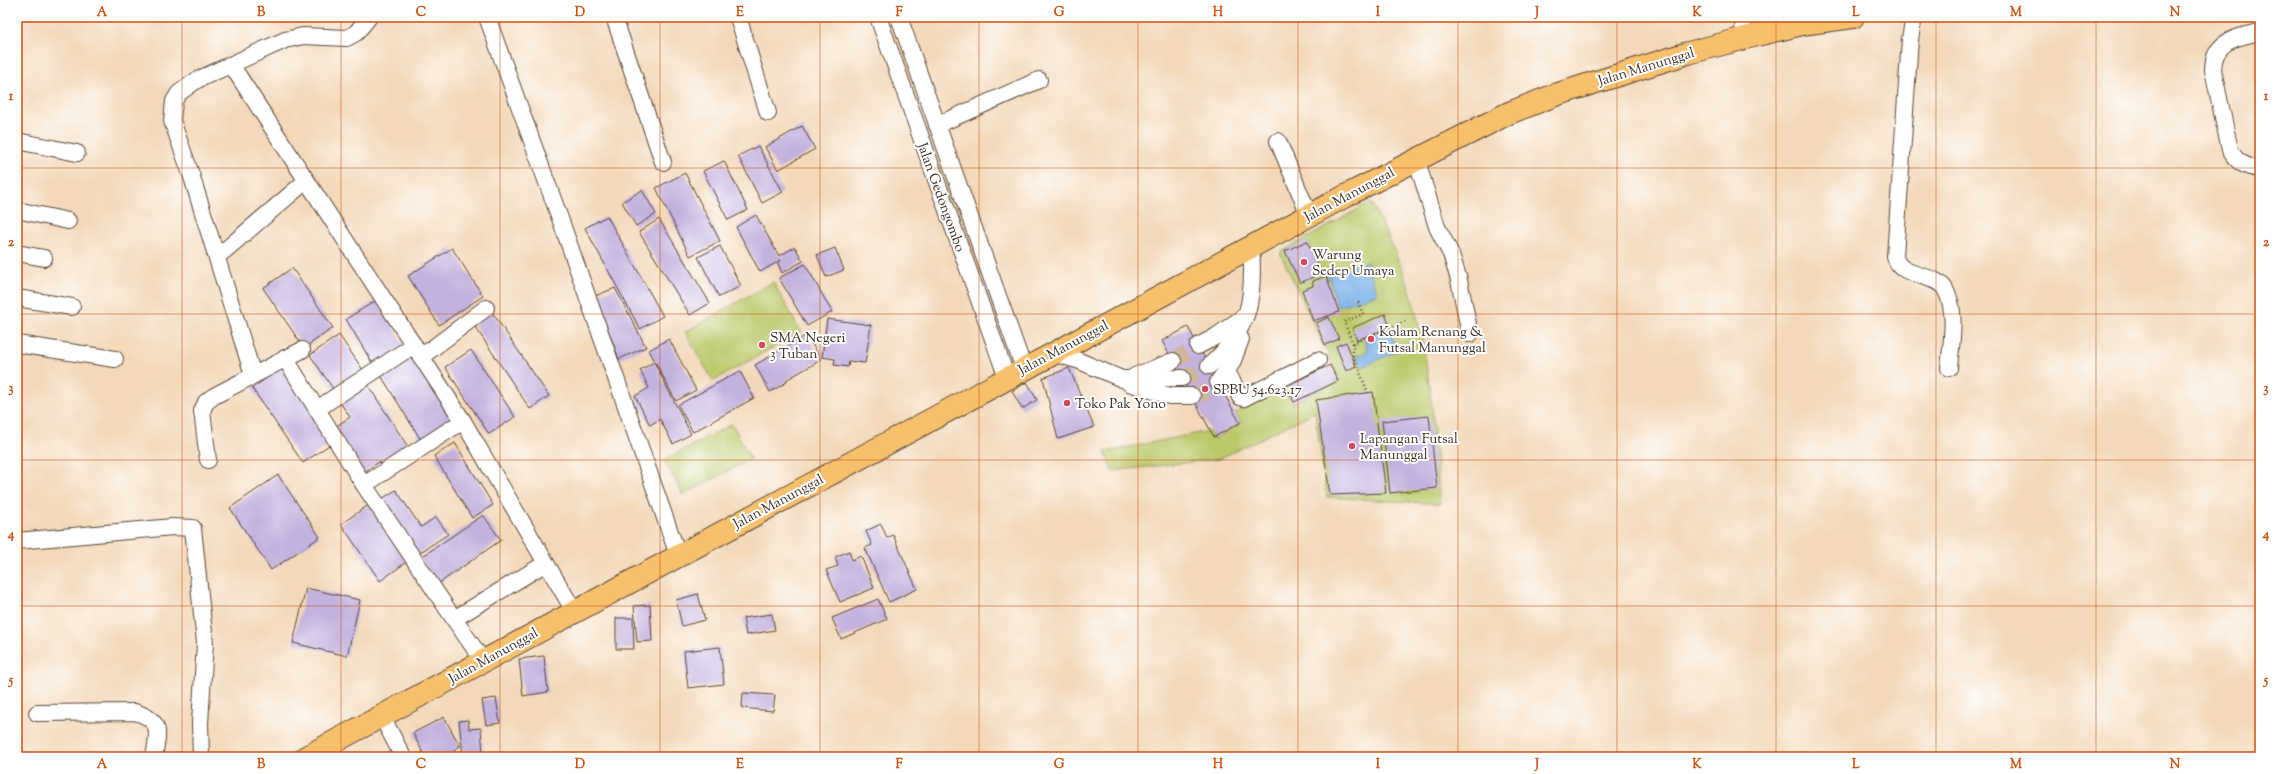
<svg xmlns="http://www.w3.org/2000/svg" width="2277" height="774" viewBox="0 0 2277 774" font-family="'Sorts Mill Goudy',serif">
	<style>
		.green { fill: #bbc96b; stroke: #7b7a44 }
		.water { fill: #78afe7; stroke: #5a6c82 }
		.building { fill: #c3b1de }
		.lines { fill: none; stroke-linecap: round; stroke-linejoin: round }
		.minor-tunnel { stroke: #ceb69b; stroke-width: 16; stroke-dasharray: 16 8; stroke-linecap: butt }
		.minor-casing { stroke: #574435; stroke-width: 18 }
		.highway-casing { stroke: #574435; stroke-width: 24 }
		.path { stroke: #574435; stroke-width: 2.5; stroke-dasharray: 1 3; stroke-linecap: butt }
		.minor { stroke: #fff; stroke-width: 16 }
		.highway { stroke: #f7c06c; stroke-width: 22 }
		.grid { fill: none; stroke: #ce520f; stroke-width: 1; stroke-opacity: 0.55 }
		.poi-dot { fill: #d1495b; stroke: #fff; stroke-width: 1.5 }
		.labels { text-anchor: middle; stroke-width: 4; stroke-linejoin: round; paint-order: stroke }
		.street-label { font-size: 14px; fill: #3b2a1e; stroke: #fff }
		.poi-label { font-size: 14px; fill: #3b2a1e; stroke: #fff; text-anchor: start }
		.neatline { fill: none; stroke: #ce520f; stroke-width: 1.5 }
		.grid-label { font-size: 13px; text-anchor: middle; font-weight: bold; fill: #ce520f }
	</style>
	<rect width="100%" height="100%" fill="#fff"/>
	<filter id="ink" filterUnits="userSpaceOnUse"><feTurbulence type="fractalNoise" baseFrequency=".025" numOctaves="2"/><feDisplacementMap in="SourceGraphic" scale="8" xChannelSelector="R" yChannelSelector="G"/><feConvolveMatrix kernelMatrix="1 2 1 2 8 2 1 2 1" color-interpolation-filters="sRGB"/></filter>
	<filter id="wash" filterUnits="userSpaceOnUse"><feTurbulence type="fractalNoise" baseFrequency=".012" numOctaves="4" result="noise"/><feDisplacementMap in="SourceGraphic" scale="16" xChannelSelector="R" yChannelSelector="G"/><feGaussianBlur stdDeviation="0.9" result="paint"/><feColorMatrix in="noise" values="0 0 0 0 0 0 0 0 0 0 0 0 0 0 0 0 0 1.4 0 .05"/><feComposite in="paint" operator="in"/></filter>
	<g filter="url(#wash)">
		<rect width="100%" height="100%" fill="#f3d9ba"/>
		<g class="green">
			<path d="M1371,202C1386,232 1401,262 1411,294C1431,362 1434,434 1440,504L1327,497L1315,412L1219,459L1112,471L1105,452L1209,431L1214,439L1241,423L1235,413L1285,387L1293,403L1340,380L1280,253Z"/>
			<polygon points="773,282 801,332 713,381 685,332"/>
			<polygon points="732,424 751,459 683,495 664,460"/>
		</g>
		<g class="water">
			<polygon points="1367,262 1377,294 1338,307 1328,275"/>
			<polygon points="1389,330 1398,351 1362,367 1357,356 1368,351 1364,341"/>
		</g>
		<g id="blocks">
			<g class="building">
				<polygon points="802,126 815,149 778,170 765,147"/>
				<polygon points="758,146 783,192 762,203 738,156"/>
				<polygon points="724,161 748,210 728,220 703,171"/>
				<polygon points="685,173 720,241 690,256 656,188"/>
				<polygon points="642,190 656,214 636,226 622,202"/>
				<polygon points="756,215 779,256 795,247 803,261 782,273 778,264 781,260 760,272 736,227"/>
				<polygon points="607,216 663,316 640,329 585,228"/>
				<polygon points="659,219 710,303 690,315 639,232"/>
				<polygon points="1307,241 1322,273 1300,283 1285,251"/>
				<polygon points="720,246 741,286 719,297 698,257"/>
				<polygon points="452,248 483,296 439,325 408,276"/>
				<polygon points="835,248 844,270 826,277 817,255"/>
				<polygon points="805,264 832,312 807,326 779,278"/>
				<polygon points="292,268 333,328 304,348 263,288"/>
				<polygon points="1326,276 1339,312 1313,321 1302,290 1313,286 1313,281"/>
				<polygon points="615,288 646,347 619,359 595,296"/>
				<polygon points="377,300 405,347 374,366 346,319"/>
				<polygon points="492,312 549,396 530,409 474,325"/>
				<polygon points="1385,314 1390,327 1357,340 1352,328"/>
				<polygon points="1329,317 1339,339 1325,345 1316,323"/>
				<polygon points="827,319 871,325 865,363 849,361 848,367 834,365 835,359 822,357"/>
				<polygon points="1188,327 1240,423 1214,437 1162,341"/>
				<polygon points="339,335 363,370 334,390 310,355"/>
				<polygon points="807,335 821,360 786,380 787,382 770,392 755,365"/>
				<polygon points="669,339 696,390 676,401 649,350"/>
				<polygon points="1346,342 1356,366 1346,371 1336,346"/>
				<polygon points="471,350 515,417 489,434 445,367"/>
				<polygon points="413,353 454,419 421,440 380,374"/>
				<polygon points="654,362 691,434 673,444 660,419 650,425 635,396 649,388 640,370"/>
				<polygon points="1330,365 1338,381 1294,402 1286,386"/>
				<polygon points="284,366 335,441 303,463 252,388"/>
				<polygon points="1069,368 1094,427 1058,439 1043,378"/>
				<polygon points="740,371 754,398 693,432 678,405"/>
				<polygon points="366,382 410,450 383,468 379,462 361,474 332,429 350,417 339,401"/>
				<polygon points="1027,382 1037,400 1022,409 1012,391"/>
				<polygon points="1373,392 1386,493 1330,495 1316,400"/>
				<polygon points="1429,416 1437,488 1390,493 1382,421"/>
				<polygon points="455,443 493,505 472,518 434,456"/>
				<polygon points="278,475 320,537 271,570 230,508"/>
				<polygon points="396,490 421,527 436,517 448,534 416,555 380,500"/>
				<polygon points="370,504 408,561 380,581 341,524"/>
				<polygon points="483,515 501,540 438,584 420,558"/>
				<polygon points="881,524 887,538 893,535 917,589 889,602 865,548 872,545 866,531"/>
				<polygon points="849,551 852,560 861,556 874,588 840,602 826,570 838,566 835,557"/>
				<polygon points="306,588 360,600 347,656 293,643"/>
				<polygon points="698,594 705,620 682,626 676,600"/>
				<polygon points="878,599 887,619 841,639 832,618"/>
				<polygon points="650,605 652,641 637,642 634,606"/>
				<polygon points="772,614 775,630 746,635 743,618"/>
				<polygon points="616,618 633,618 634,649 616,649"/>
				<polygon points="720,647 724,684 688,688 684,651"/>
				<polygon points="544,656 548,692 523,696 519,659"/>
				<polygon points="743,693 775,695 773,711 742,708"/>
				<polygon points="496,698 500,723 486,725 482,700"/>
				<polygon points="444,717 460,746 454,750 458,757 425,757 413,733"/>
				<polygon points="468,720 469,729 481,728 483,754 463,756 459,721"/>
				<polygon points="396,748 400,757 381,757"/>
			</g>
		</g>
	</g>
	<g filter="url(#ink)">
		<use href="#blocks" fill-opacity="0" stroke="#574435" stroke-width="1"/>
		<g class="lines">
			<g class="minor-tunnel">
				<polyline points="1173,361 1198,346"/>
				<polyline points="1182,378 1199,372 1209,366"/>
				<polyline points="1192,396 1203,393 1218,382"/>
			</g>
			<g class="minor-casing">
				<g id="minor">
					<polyline points="487,17 562,224 678,555"/>
					<polyline points="614,17 663,162"/>
					<polyline points="738,17 768,113"/>
					<polyline points="878,17 1007,378"/>
					<polyline points="899,17 1024,369"/>
					<polyline points="1742,17 1745,38"/>
					<path d="M1914,17L1910,39L1895,256C1899,279 1935,272 1945,289C1958,312 1951,343 1949,368"/>
					<path d="M2260,32C2236,37 2213,41 2213,70L2230,150C2237,163 2246,167 2260,169"/>
					<polyline points="232,66 463,421 574,611"/>
					<polyline points="937,125 1039,80"/>
					<polyline points="17,141 77,153"/>
					<polyline points="1278,141 1309,215"/>
					<polyline points="1416,158 1437,227 1451,254 1459,280 1470,334"/>
					<polyline points="17,210 68,221"/>
					<polyline points="17,253 44,258"/>
					<polyline points="217,257 306,181"/>
					<polyline points="17,298 72,307"/>
					<polyline points="17,344 115,359"/>
					<polyline points="1198,346 1215,337 1246,315"/>
					<polyline points="1053,353 1077,360 1122,379 1182,378"/>
					<polyline points="421,357 486,308"/>
					<polyline points="285,358 364,485 454,619"/>
					<path d="M1209,366C1250,329 1255,300 1251,246"/>
					<polyline points="1227,371 1240,397 1244,398 1318,360"/>
					<polyline points="253,375 191,174 172,121 174,101 179,93 197,80 285,40 303,36 347,38 356,33 369,17"/>
					<polyline points="1135,376 1173,361"/>
					<polyline points="1218,382 1232,363 1241,339"/>
					<polyline points="1129,383 1169,396 1192,396"/>
					<polyline points="317,409 414,345"/>
					<polyline points="208,460 202,411 206,402 214,396 302,350"/>
					<polyline points="364,485 463,421"/>
					<polyline points="17,541 173,527 193,528 205,643 200,723 201,757"/>
					<polyline points="483,661 454,619 546,563"/>
					<path d="M37,713L135,712C163,721 158,732 154,757"/>
					<polyline points="380,717 387,726 403,757"/>
				</g>
			</g>
			<g class="highway-casing">
				<polyline id="highway" points="306,757 1351,193 1509,113 1555,95 1688,53 1745,38 1802,24 1853,17"/>
			</g>
			<g class="path">
				<polyline points="1358,302 1363,314 1344,322 1353,343 1406,321"/>
				<polyline points="1353,343 1353,354 1368,393"/>
			</g>
			<use href="#minor" class="minor"/>
			<use href="#highway" class="highway"/>
		</g>
	</g>
	<path class="grid" d="M182,17V757M341,17V757M500,17V757M660,17V757M820,17V757M979,17V757M1138,17V757M1298,17V757M1458,17V757M1617,17V757M1776,17V757M1936,17V757M2096,17V757M17,168H2260M17,314H2260M17,460H2260M17,606H2260"/>
	<g class="poi-dot">
		<circle cx="1304" cy="262" r="4"/>
		<circle cx="1371" cy="339" r="4"/>
		<circle cx="762" cy="345" r="4"/>
		<circle cx="1205" cy="389" r="4"/>
		<circle cx="1067" cy="403" r="4"/>
		<circle cx="1352" cy="446" r="4"/>
	</g>
	<g class="labels">
		<g class="street-label">
			<text transform="translate(1646 66) rotate(-17)" y="5">Jalan Manunggal</text>
			<text transform="translate(1349 194) rotate(-28)" y="5">Jalan Manunggal</text>
			<text transform="translate(942 197) rotate(70)" y="5">Jalan Gedongombo</text>
			<text transform="translate(1063 347) rotate(-28)" y="5">Jalan Manunggal</text>
			<text transform="translate(778 501) rotate(-28)" y="5">Jalan Manunggal</text>
			<text transform="translate(493 655) rotate(-29)" y="5">Jalan Manunggal</text>
		</g>
		<g class="poi-label">
			<text x="1312" y="259">Warung<tspan x="1312" dy="16">Sedep Umaya</tspan></text>
			<text x="1379" y="336">Kolam Renang &amp;<tspan x="1379" dy="16">Futsal Manunggal</tspan></text>
			<text x="770" y="342">SMA Negeri<tspan x="770" dy="16">3 Tuban</tspan></text>
			<text x="1213" y="394">SPBU 54.623.17</text>
			<text x="1075" y="408">Toko Pak Yono</text>
			<text x="1360" y="443">Lapangan Futsal<tspan x="1360" dy="16">Manunggal</tspan></text>
		</g>
	</g>
	<rect width="2277" height="774" fill="none" stroke="#fff" stroke-width="44"/>
	<rect x="22" y="22" width="2233" height="730" class="neatline"/>
	<g class="grid-label">
		<text x="102" y="16">A</text>
		<text x="261" y="16">B</text>
		<text x="421" y="16">C</text>
		<text x="580" y="16">D</text>
		<text x="740" y="16">E</text>
		<text x="899" y="16">F</text>
		<text x="1059" y="16">G</text>
		<text x="1218" y="16">H</text>
		<text x="1378" y="16">I</text>
		<text x="1537" y="16">J</text>
		<text x="1697" y="16">K</text>
		<text x="1856" y="16">L</text>
		<text x="2016" y="16">M</text>
		<text x="2175" y="16">N</text>
		<text x="11" y="100">1</text>
		<text x="2266" y="100">1</text>
		<text x="11" y="246">2</text>
		<text x="2266" y="246">2</text>
		<text x="11" y="392">3</text>
		<text x="2266" y="392">3</text>
		<text x="11" y="538">4</text>
		<text x="2266" y="538">4</text>
		<text x="11" y="684">5</text>
		<text x="2266" y="684">5</text>
		<text x="102" y="768">A</text>
		<text x="261" y="768">B</text>
		<text x="421" y="768">C</text>
		<text x="580" y="768">D</text>
		<text x="740" y="768">E</text>
		<text x="899" y="768">F</text>
		<text x="1059" y="768">G</text>
		<text x="1218" y="768">H</text>
		<text x="1378" y="768">I</text>
		<text x="1537" y="768">J</text>
		<text x="1697" y="768">K</text>
		<text x="1856" y="768">L</text>
		<text x="2016" y="768">M</text>
		<text x="2175" y="768">N</text>
	</g>
</svg>
